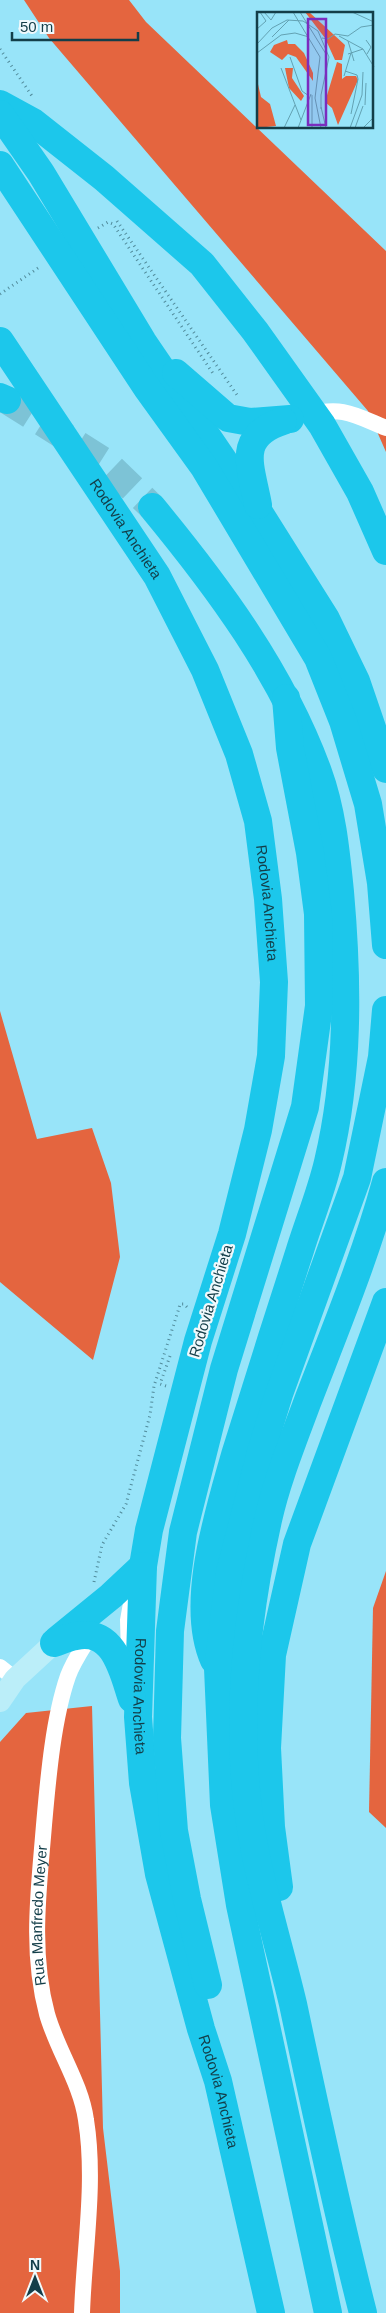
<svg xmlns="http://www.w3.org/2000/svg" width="386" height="2313" viewBox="0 0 386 2313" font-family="Helvetica,sans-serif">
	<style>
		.forest { fill: #e4653f }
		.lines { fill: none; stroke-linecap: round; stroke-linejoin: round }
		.highway-tunnel { stroke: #7dc3d6; stroke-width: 28; stroke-dasharray: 28 14; stroke-linecap: butt }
		.path { stroke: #518b9b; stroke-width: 3; stroke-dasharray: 1 4; stroke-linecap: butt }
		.lane { stroke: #fff; stroke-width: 8 }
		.street { stroke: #fff; stroke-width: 16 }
		.secondary { stroke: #bbeef9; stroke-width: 22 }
		.highway { stroke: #1cc7eb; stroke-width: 28 }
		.labels { text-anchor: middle; stroke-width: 4.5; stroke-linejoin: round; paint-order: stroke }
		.street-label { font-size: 15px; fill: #133e49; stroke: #f0f9fc }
		.inset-road { fill: none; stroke: #63a2b3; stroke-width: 1 }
		.view { fill: #7b2cbf; fill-opacity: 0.15; stroke: #7b2cbf; stroke-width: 2.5 }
		.inset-edge { fill: none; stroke: #133e49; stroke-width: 2.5 }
	</style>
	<rect width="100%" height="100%" fill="#98e4f9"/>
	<g class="forest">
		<polygon points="24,0 129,0 146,22 386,251 386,452 368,411 49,38"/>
		<polygon points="0,1011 37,1139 92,1128 111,1183 120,1257 93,1360 0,1282"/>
		<polygon points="386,1571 386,1828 369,1812 373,1608"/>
		<polygon points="92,1706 103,2128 120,2271 120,2313 0,2313 0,1742 26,1713"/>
	</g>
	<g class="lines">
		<polyline class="highway-tunnel" points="7,400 105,462 152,507"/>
		<g class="path">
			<polyline points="0,49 32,96"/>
			<polyline points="117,221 237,395"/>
			<polyline points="98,228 108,222 113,224 214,375"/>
			<polyline points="0,294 41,266"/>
			<polyline points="166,1386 160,1384 170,1356"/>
			<polyline points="94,1582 102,1545 126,1504 150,1415 154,1386 179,1308 180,1304 184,1304 187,1307"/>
		</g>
		<polyline class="lane" points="125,1653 124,1620 129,1592"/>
		<g class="street">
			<path d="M306,415C343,406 353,414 386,428"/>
			<polyline points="0,1667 15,1679"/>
			<path id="s1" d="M82,2313C84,2251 96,2182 86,2120C81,2083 57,2050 47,2014C30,1951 39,1888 44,1825C48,1780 53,1719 68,1676C73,1662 82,1649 90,1636"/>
		</g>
		<polyline class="secondary" points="0,1701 15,1679 54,1643"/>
		<g class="highway">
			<polyline points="0,104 33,122 104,178 202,264 255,331 322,425 360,492 386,551"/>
			<polyline points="0,114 41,173 143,342 260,514 326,619 356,681 386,769"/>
			<polyline points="0,165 147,388 204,467 318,658 343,721 368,804 381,883 386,945"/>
			<path id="s2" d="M0,341L157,576L205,670L239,754L258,821L268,899L274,982L271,1056L258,1130L232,1234L198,1341L149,1530L143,1566L138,1717L143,1783L159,1874L201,2029L218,2081L271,2313"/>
			<polyline points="176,373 228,418 250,422 290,419"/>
			<polyline points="0,397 7,400"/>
			<path d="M258,505C251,466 235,437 283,421"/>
			<path d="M152,507C218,587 282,673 318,772C332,810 336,852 340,892C348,982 349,1074 328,1162C321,1192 309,1221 300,1250C278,1318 256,1387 235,1455C219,1512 189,1604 214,1660"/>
			<polyline points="57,1640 111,1596 143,1566"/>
			<path d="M54,1643C61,1641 68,1637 76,1636C115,1628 123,1673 132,1699"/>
			<polyline points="279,1887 271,1827 267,1748 272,1655 297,1544 386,1302"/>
			<polyline points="208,1985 187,1899 174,1831 167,1738 170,1631 183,1532 224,1369 305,1107 319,1006 318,914 310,853 290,748 286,698"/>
			<polyline points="328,2313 240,1905 224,1805 218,1668 230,1572 261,1452 279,1394 357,1178 382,1057 386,1010"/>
			<path d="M363,2313C337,2211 315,2108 293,2004C281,1953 265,1902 255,1851C233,1743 244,1627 268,1520C277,1480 293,1441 307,1403C335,1330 365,1258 386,1182"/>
		</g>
	</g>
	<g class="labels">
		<g class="street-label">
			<text dy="5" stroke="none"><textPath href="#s2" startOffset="226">Rodovia Anchieta</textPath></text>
			<text dy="5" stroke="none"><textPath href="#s2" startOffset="631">Rodovia Anchieta</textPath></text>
			<text transform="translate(211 1301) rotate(-73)" y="5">Rodovia Anchieta</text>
			<text dy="5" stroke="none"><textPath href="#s2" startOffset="1441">Rodovia Anchieta</textPath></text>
			<text dy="5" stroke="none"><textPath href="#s1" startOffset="406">Rua Manfredo Meyer</textPath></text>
			<text dy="5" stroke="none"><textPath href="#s2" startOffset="1846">Rodovia Anchieta</textPath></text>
		</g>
	</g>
	<g transform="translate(257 12)">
		<rect width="116" height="116" fill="#98e4f9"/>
		<path d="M48,0H52L88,33L85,48H78L68,26ZM30,28L31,32H38L47,41L56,61V69L39,45L31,42L25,48L13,40L17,33ZM80,50L85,52V67L89,64H99L101,68L81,113L75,96L68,90ZM28,56H36L35,66L47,84L44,89L32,76ZM0,68L4,85L13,92L19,114L0,116Z" fill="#e4653f"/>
		<path class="inset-road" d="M7,0L14,8L19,0M36,0L63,45L58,86L64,116M43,0L69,42M95,0L117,10M0,17L9,9L3,0M82,24L106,37L117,55M15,25L32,8M65,26L71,27L78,22L91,24L104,15L117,13M109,28L114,35L110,42M91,29L97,49M0,32L15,16L30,8L46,9L61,19L72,45L64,83V97M0,41L24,23L38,21L52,25M91,42L106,37M33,45L45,79L52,84M24,56L44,108M88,59L100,63L101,67L94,102M87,64L94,41M108,93L109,71M64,95L69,116M27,116L38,93M41,116L54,82M55,116V83M93,116L105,83L106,60M98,116L106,94M106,116L117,105"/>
		<path class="view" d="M51,7H69V113H51Z"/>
		<rect width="116" height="116" class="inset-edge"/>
	</g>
	<g transform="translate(35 2278)" stroke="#f0f9fc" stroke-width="4" paint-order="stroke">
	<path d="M0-4L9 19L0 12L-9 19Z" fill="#133e49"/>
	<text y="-8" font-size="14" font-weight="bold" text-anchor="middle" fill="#133e49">N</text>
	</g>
	<path d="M12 32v8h126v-8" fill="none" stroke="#133e49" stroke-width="2.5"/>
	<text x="20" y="32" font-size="15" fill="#133e49" stroke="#f0f9fc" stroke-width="4" paint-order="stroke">50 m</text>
</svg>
